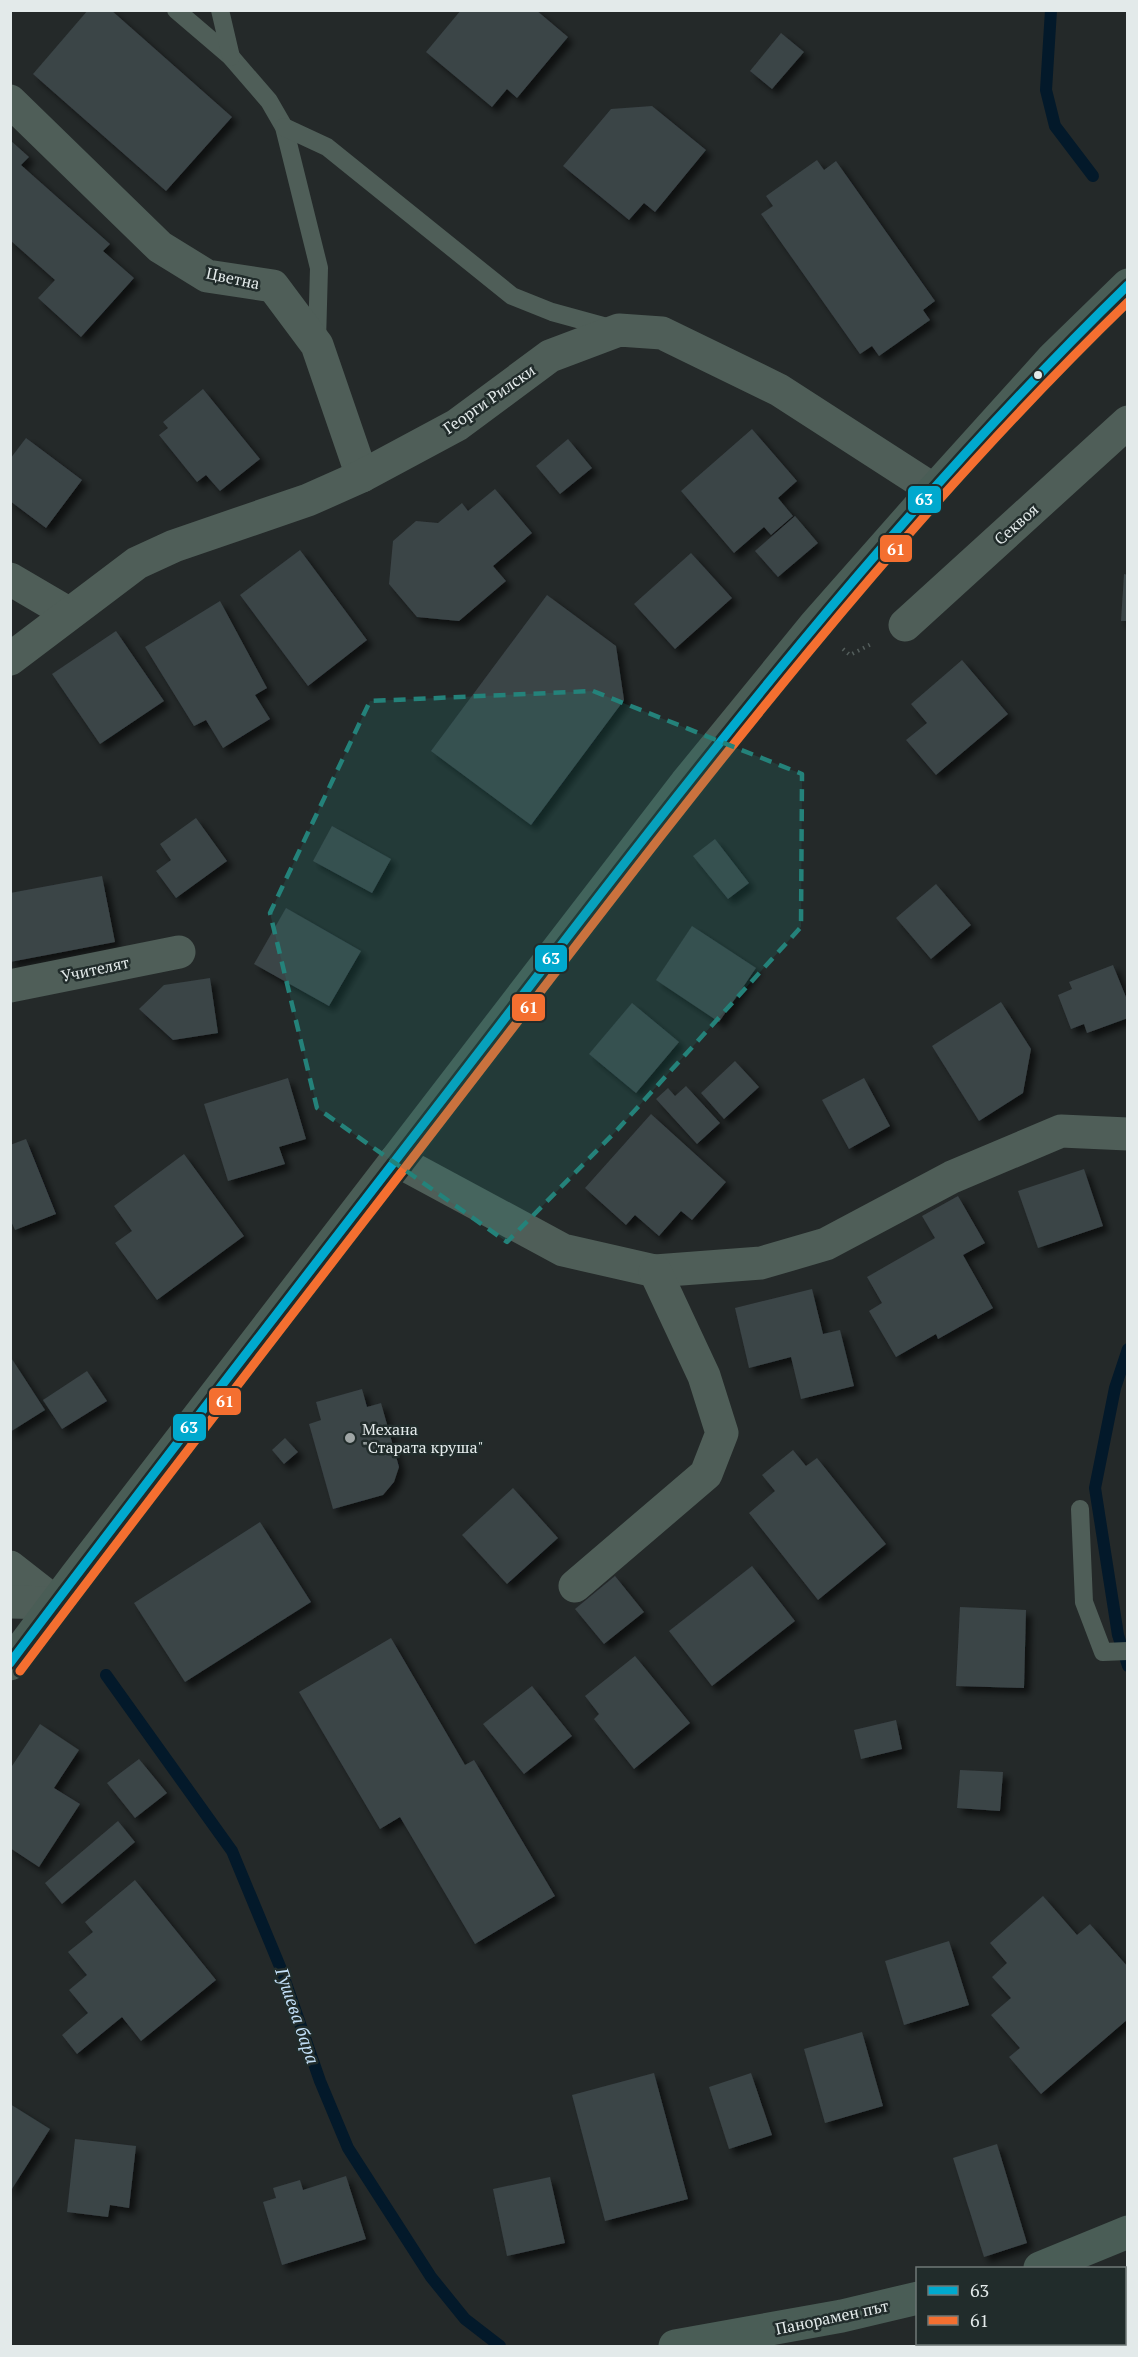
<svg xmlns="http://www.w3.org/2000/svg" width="1138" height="2357" viewBox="0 0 1138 2357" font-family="'PT Serif',serif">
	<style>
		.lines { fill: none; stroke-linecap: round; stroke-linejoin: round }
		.stream { stroke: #03192a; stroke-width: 12 }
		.building { fill: #3b4447; filter: url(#shadow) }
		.path { stroke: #545e5c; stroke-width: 4; stroke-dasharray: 1.5 4.5; stroke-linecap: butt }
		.lane { stroke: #4f5e58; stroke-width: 18 }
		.street { stroke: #4f5e58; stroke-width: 33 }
		.secondary { stroke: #4a5d56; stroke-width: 33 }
		.bus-1-casing { stroke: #212c2b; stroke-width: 14 }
		.bus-2-casing { stroke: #212c2b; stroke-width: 14 }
		.bus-1 { stroke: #00a9ce; stroke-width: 9 }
		.bus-2 { stroke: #f46f30; stroke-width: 9 }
		.marked { fill: #24827a; fill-opacity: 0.2; stroke: #24827a; stroke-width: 4.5; stroke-dasharray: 12 8; stroke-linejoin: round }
		.bus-dot { fill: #e3eaea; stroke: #212c2b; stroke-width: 2 }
		.poi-dot { fill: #a0a6a6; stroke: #212c2b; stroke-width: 2 }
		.labels { text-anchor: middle; stroke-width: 5; stroke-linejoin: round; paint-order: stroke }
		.street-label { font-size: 16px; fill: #e3eaea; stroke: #212c2b }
		.poi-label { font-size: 16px; fill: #e3eaea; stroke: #212c2b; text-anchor: start }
		.water-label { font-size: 18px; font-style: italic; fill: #c4e1f9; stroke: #212c2b }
		.line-badge { stroke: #212c2b; stroke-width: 2 }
		.badge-label { font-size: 16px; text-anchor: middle; font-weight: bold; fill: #fff }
	</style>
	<defs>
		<filter id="shadow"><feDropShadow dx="5.5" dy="5.5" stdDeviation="3" flood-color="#0009"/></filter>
	</defs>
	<rect width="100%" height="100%" fill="#242929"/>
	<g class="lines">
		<g class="stream">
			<polyline points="1051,10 1046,90 1055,126 1093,176"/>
			<polyline points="1128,1349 1115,1388 1095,1488 1118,1635 1128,1666"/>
			<polyline points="106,1675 232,1851 281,1969 320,2081 348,2148 431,2277 465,2319 500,2346"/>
		</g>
	</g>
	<g class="building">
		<polygon points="88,10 111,10 232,117 166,191 33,74"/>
		<polygon points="461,10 536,10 568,37 517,98 507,89 492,107 426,52"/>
		<polygon points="781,33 804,52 772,89 750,71"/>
		<polygon points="652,106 706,150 655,212 644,203 629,220 563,166 611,109"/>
		<polygon points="10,140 29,157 21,165 110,244 103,251 134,278 81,337 38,298 55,280 10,240"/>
		<polygon points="817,160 824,170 836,161 935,301 923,310 930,320 879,356 872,346 860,354 761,214 773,206 766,196"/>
		<polygon points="203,389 260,459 220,491 206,475 197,482 159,435 168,428 163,422"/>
		<polygon points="752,429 797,481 778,498 793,516 771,535 764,527 734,553 681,491"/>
		<polygon points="26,438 82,480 46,528 10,501 10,459"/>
		<polygon points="568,439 592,468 560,494 536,466"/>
		<polygon points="495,489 532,533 493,566 506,581 459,621 417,617 389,584 393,541 416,521 438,523 462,503 468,511"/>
		<polygon points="795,516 818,543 778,577 755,551"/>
		<polygon points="300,550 367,640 308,686 240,595"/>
		<polygon points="691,553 732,598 675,649 634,604"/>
		<polygon points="1124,574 1128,575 1128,621 1121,621"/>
		<polygon points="547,595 616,646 624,700 531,825 431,751"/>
		<polygon points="220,601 267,688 255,695 270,719 223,748 206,720 194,726 145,647"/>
		<polygon points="116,631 164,701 100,744 52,674"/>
		<polygon points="962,660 1008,714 936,775 906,740 927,723 911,704"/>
		<polygon points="196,818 227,861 176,898 156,871 171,860 160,844"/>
		<polygon points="332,826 391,859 372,893 313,861"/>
		<polygon points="715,839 749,883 728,899 693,856"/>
		<polygon points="102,876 115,942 10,962 10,893"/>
		<polygon points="936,884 971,925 931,959 896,918"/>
		<polygon points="286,908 361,951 329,1006 254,964"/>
		<polygon points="692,926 756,968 719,1022 656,980"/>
		<polygon points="1113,965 1128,1002 1128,1018 1087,1033 1084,1024 1071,1029 1058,995 1072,989 1069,982"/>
		<polygon points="210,978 218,1033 173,1040 139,1009 164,985"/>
		<polygon points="1001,1002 1031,1049 1023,1093 979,1121 932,1046"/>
		<polygon points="632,1003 679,1042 636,1093 589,1054"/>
		<polygon points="735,1061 759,1087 724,1119 701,1093"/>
		<polygon points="288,1078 306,1139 279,1147 285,1164 228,1181 204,1104"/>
		<polygon points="864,1078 890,1126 849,1149 822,1100"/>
		<polygon points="686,1086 720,1123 697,1144 656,1099 668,1088 675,1096"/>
		<polygon points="651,1114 726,1182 692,1220 681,1211 659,1236 635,1215 626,1225 585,1188"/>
		<polygon points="26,1139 56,1214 15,1230 10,1219 10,1145"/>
		<polygon points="184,1154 244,1236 157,1300 115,1243 132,1231 114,1206"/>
		<polygon points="1084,1169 1103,1226 1038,1248 1018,1191"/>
		<polygon points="958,1196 985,1243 963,1255 993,1308 938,1339 936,1334 896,1357 869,1311 882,1303 867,1277 935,1238 922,1216"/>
		<polygon points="812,1289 823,1334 840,1330 854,1386 801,1399 791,1357 749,1368 735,1308"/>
		<polygon points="10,1356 45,1410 10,1432"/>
		<polygon points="87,1371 107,1401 62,1429 43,1400"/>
		<polygon points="362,1389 367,1407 381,1403 399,1467 394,1482 383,1495 333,1509 309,1424 321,1420 316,1402"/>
		<polygon points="285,1438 298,1452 284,1464 272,1450"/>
		<polygon points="793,1450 806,1466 817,1458 886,1544 818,1600 749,1513 775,1491 762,1475"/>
		<polygon points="513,1488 558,1538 507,1584 462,1535"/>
		<polygon points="260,1522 311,1602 185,1682 134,1603"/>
		<polygon points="752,1566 795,1621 712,1686 669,1631"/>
		<polygon points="615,1576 644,1612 604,1644 575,1609"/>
		<polygon points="960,1607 1026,1610 1024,1688 956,1686"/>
		<polygon points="391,1638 465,1765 474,1760 555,1896 475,1944 400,1817 380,1829 299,1692"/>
		<polygon points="635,1656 690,1723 634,1769 594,1719 599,1714 585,1696"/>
		<polygon points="532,1686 572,1736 524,1774 483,1724"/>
		<polygon points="896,1720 902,1749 861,1759 854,1730"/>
		<polygon points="40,1724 79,1750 54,1788 80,1804 39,1867 10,1848 10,1769"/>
		<polygon points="139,1759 167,1793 135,1818 107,1783"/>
		<polygon points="960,1770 1003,1772 1000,1811 957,1808"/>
		<polygon points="118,1821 135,1842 62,1904 45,1883"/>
		<polygon points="135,1880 216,1980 141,2041 122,2017 77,2054 62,2035 88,2013 69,1990 87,1975 68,1952 93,1932 85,1922"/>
		<polygon points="1043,1896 1077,1935 1090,1924 1128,1967 1128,2019 1041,2094 1009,2057 1020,2048 991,2015 1011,1998 992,1977 1007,1963 990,1943"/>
		<polygon points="949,1941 969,2005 904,2025 885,1961"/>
		<polygon points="862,2032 883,2106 825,2123 804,2049"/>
		<polygon points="654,2073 688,2199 605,2221 572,2095"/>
		<polygon points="751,2073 772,2135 729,2149 709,2087"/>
		<polygon points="10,2104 50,2129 10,2192"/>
		<polygon points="75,2139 136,2146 129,2208 110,2205 108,2217 67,2212"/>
		<polygon points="997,2144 1027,2243 984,2257 953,2158"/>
		<polygon points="346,2176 366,2239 282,2265 263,2202 276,2198 273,2188 300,2180 303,2190"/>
		<polygon points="550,2177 565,2243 507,2256 493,2189"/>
	</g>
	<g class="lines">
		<polyline class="path" points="843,649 850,655 873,643"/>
		<g class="lane">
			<polyline points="176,10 231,57 269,101 284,127 319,268 317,341"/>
			<polyline points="220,10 231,57"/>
			<polyline points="284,127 327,147 512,296 552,312 614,329"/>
			<polyline points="1080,1509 1084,1602 1103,1652 1128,1651"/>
		</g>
		<g class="street">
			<polyline points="10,101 160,247 207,276 273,286 317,345 362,476"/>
			<polyline points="10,579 68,613"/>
			<polyline points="905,625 1128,422"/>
			<polyline points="10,659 137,563 174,546 308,500 362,476 457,425 550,356 619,330 662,333 779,390 934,490"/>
			<polyline points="10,986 179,952"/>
			<polyline points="396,1160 563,1250 655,1271 761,1263 826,1244 952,1177 1061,1131 1128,1134"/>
			<polyline points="10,1567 56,1603"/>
			<polyline points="575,1586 706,1474 722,1433 704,1376 655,1271"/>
			<polyline points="10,1602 56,1603"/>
		</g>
		<g class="secondary">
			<polyline points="10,1664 76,1576 686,783 815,625 934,490 1053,358 1128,285"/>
			<polyline points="1040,2268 1128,2232"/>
			<polyline points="675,2346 842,2316 918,2298"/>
		</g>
		<g class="bus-1-casing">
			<path id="bus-1" d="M10,1663C171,1449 336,1238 499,1026C696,769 895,512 1128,285"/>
		</g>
		<g class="bus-2-casing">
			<path id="bus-2" d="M20,1671C183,1454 350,1240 515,1025C707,775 901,522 1128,302"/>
		</g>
		<use href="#bus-1" class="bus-1"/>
		<use href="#bus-2" class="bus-2"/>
	</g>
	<path class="marked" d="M593,691L802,774L801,927L618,1129L507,1242L317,1108L270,913L370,701Z"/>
	<circle class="bus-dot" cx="1038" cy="375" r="5"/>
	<circle class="poi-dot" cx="350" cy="1438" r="6"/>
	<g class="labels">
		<g class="street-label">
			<text transform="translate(233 278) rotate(12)" y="6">Цветна</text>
			<text transform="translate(489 399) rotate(-35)" y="6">Георги Рилски</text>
			<text transform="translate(1016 524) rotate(-42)" y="6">Секвоя</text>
			<text transform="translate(95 969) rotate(-12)" y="6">Учителят</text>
			<text transform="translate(832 2317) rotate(-12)" y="6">Панорамен път</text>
		</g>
		<g class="poi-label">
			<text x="362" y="1435">Механа<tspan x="362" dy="18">"Старата круша"</tspan></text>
		</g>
		<g class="water-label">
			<text transform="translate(297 2016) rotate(71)" y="6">Гушева бара</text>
		</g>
	</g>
	<g class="line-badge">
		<rect x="907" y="485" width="35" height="29" rx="6" fill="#00a9ce"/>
		<rect x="879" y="534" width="34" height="29" rx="6" fill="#f46f30"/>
		<rect x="534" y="944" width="34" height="29" rx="6" fill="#00a9ce"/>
		<rect x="511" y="993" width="35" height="29" rx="6" fill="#f46f30"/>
		<rect x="208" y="1387" width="34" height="29" rx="6" fill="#f46f30"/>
		<rect x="172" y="1413" width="35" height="29" rx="6" fill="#00a9ce"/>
	</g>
	<g class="badge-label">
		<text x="924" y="505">63</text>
		<text x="896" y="555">61</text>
		<text x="551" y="964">63</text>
		<text x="529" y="1013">61</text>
		<text x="225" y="1407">61</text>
		<text x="189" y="1433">63</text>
	</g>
	<rect width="1138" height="2357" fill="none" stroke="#e3eaea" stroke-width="24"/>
	<rect x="916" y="2267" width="210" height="78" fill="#212c2b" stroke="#6f7877" stroke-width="1.5"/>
	<rect x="928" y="2286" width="30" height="9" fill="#00a9ce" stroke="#6f7877" stroke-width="1.5"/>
	<text x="970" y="2297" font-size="18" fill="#e3eaea">63</text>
	<rect x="928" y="2316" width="30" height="9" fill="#f46f30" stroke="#6f7877" stroke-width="1.5"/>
	<text x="970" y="2327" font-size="18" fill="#e3eaea">61</text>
</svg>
